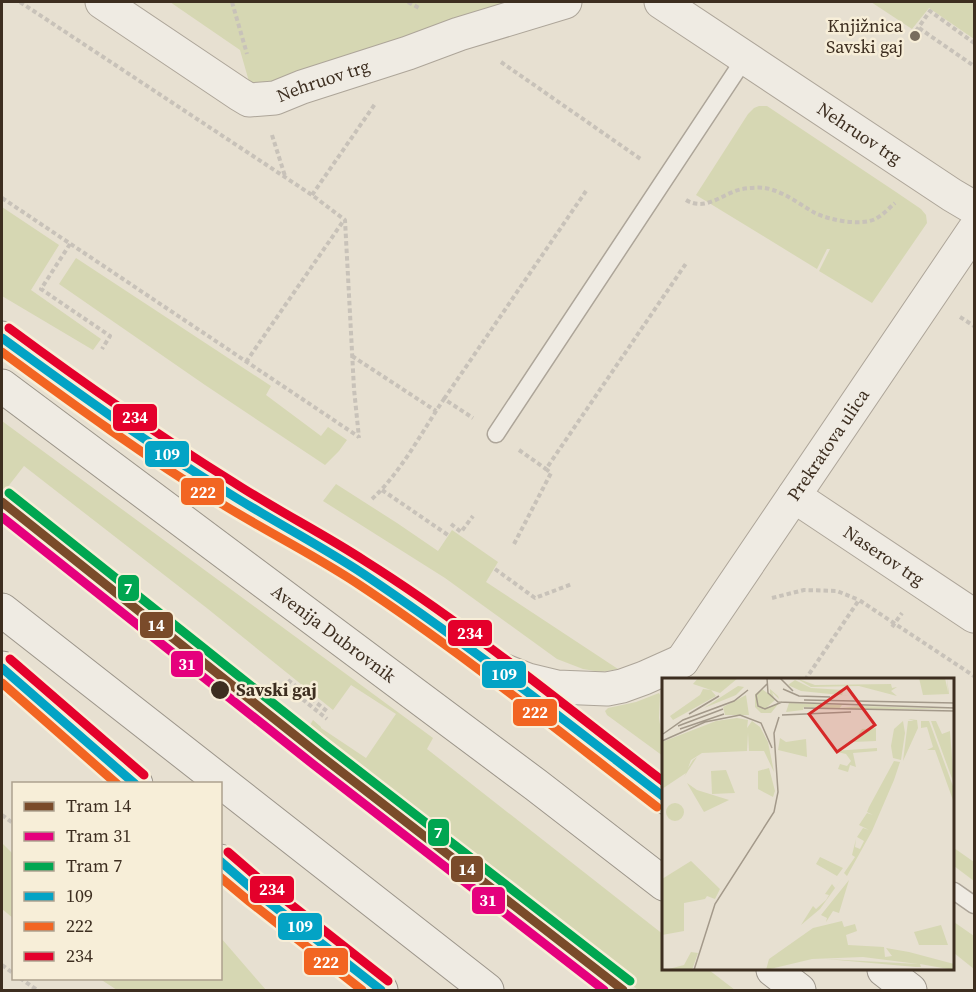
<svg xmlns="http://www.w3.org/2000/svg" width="976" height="992" viewBox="0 0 976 992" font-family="'Source Serif 4',serif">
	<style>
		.green { fill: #d6d7b3 }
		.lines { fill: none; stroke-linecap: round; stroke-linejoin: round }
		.service-casing { stroke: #ada599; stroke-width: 19 }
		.minor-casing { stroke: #ada599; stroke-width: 35 }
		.tertiary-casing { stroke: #ada599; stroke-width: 35 }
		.secondary-casing { stroke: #9c958a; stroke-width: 35 }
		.path { stroke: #c8c2b9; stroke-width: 4; stroke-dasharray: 4.5 3; stroke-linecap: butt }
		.service { stroke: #efebe3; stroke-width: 16 }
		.minor { stroke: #efebe3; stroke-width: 33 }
		.tertiary { stroke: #efebe3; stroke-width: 33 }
		.secondary { stroke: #efebe3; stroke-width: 33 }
		.bus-1-casing { stroke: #f7eed8; stroke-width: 14 }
		.bus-2-casing { stroke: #f7eed8; stroke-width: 14 }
		.bus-3-casing { stroke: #f7eed8; stroke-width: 14 }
		.bus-1 { stroke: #03a3c5; stroke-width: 9 }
		.bus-2 { stroke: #f26522; stroke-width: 9 }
		.bus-3 { stroke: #e4002b; stroke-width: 9 }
		.tram-1-casing { stroke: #f7eed8; stroke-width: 14 }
		.tram-2-casing { stroke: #f7eed8; stroke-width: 14 }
		.tram-3-casing { stroke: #f7eed8; stroke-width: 14 }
		.tram-1 { stroke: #7a4b2a; stroke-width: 9 }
		.tram-2 { stroke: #e5007d; stroke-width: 9 }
		.tram-3 { stroke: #00a651; stroke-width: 9 }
		.poi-dot { fill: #786c5e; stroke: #f7eed8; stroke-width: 2 }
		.stop-dot { fill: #3d2e20; stroke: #f7eed8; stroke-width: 2 }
		.labels { text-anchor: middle; stroke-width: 5; stroke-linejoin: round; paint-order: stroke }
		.poi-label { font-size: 18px; fill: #3d2e20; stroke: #f7eed8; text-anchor: end }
		.street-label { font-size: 18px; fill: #3d2e20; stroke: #f7eed8 }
		.stop-label { font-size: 18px; font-weight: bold; fill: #3d2e20; stroke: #f7eed8; text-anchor: start }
		.inset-road { fill: none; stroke: #a3998a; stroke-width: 1.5 }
		.view { fill: #d62828; fill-opacity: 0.15; stroke: #d62828; stroke-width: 3 }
		.inset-edge { fill: none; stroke: #3d2e20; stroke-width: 3 }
		.line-badge { stroke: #f7eed8; stroke-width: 2 }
		.badge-label { font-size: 16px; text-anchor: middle; font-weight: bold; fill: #fff }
	</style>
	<rect width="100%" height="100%" fill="#e7e0d1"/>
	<g class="green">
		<polygon points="170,2 520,2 287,81 250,85 240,50"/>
		<polygon points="871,2 974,2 974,39 929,8 912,29"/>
		<polygon points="759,106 767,106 896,192 921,209 926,215 927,223 872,303 819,271 830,249 827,249 817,269 696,195 748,114 754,108"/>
		<polygon points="2,207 59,245 31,290 101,339 93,350 2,296"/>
		<polygon points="76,258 271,386 266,395 321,436 328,427 347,440 339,451 325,465 205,385 59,284"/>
		<polygon points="2,421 433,738 427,749 664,935 664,970 709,970 735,990 638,990 307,730 313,720 321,727 321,728 366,758 396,714 351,685 333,710 208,609 24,466 3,493 2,491"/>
		<polygon points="336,484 397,523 438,551 452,530 498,562 486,582 618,669 601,672 583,669 557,659 445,578 323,501"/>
		<polygon points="659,693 660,695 659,718 664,750 663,756 607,715 605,711 608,708 636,702"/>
		<polygon points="2,843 13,854 13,918 2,909"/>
		<polygon points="954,848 974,862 974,881 954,866"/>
		<polygon points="954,922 974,936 974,969 954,953"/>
		<polygon points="221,938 266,990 117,990 100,979 220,978"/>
	</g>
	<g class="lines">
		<g class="service-casing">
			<g id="service">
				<polyline points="496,434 745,58"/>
				<polyline points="954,891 974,905"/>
			</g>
		</g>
		<g class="minor-casing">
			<g id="minor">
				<path id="s1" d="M102,2L239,94L249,100L275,98L302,87L408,53L459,34L565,2"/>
				<path id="s2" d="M661,2L952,195L974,208"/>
				<path id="s3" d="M794,496L974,616"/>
			</g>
		</g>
		<g class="tertiary-casing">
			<g id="tertiary">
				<path id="s4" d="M682,661L974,230"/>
				<polyline points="500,669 528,680 557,687 607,689 622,686 644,678 682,661"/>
			</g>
		</g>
		<g class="secondary-casing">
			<g id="secondary">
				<polyline points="2,338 83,397 185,466 229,494 359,571 417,610 495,667 664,797"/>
				<path id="s5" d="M2,386L536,785L664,884"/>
				<polyline points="2,610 487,990"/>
				<polyline points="2,668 75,730 136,784"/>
				<polyline points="220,861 257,893 381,990"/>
				<polyline points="773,970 799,990"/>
				<polyline points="884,970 910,990"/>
			</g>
		</g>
		<g class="path">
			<polyline points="20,2 312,195 345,220 354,389 359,438"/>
			<polyline points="232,2 247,54"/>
			<polyline points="408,2 419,8"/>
			<polyline points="919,28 974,66"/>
			<polyline points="916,31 930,11 974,43"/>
			<polyline points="501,62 642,160"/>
			<polyline points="272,135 285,176"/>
			<polyline points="312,195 375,104"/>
			<polyline points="2,198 359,437"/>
			<path d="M686,200C706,212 723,193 742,189C748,188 759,187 765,188C783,191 799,204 815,213C829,220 863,227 877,218C884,214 889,208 895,203"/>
			<polyline points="70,244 41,289 110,336 102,349"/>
			<polyline points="960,317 974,326"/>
			<polyline points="352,356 436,411"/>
			<polyline points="246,362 344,220"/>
			<polyline points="444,399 586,191"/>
			<polyline points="519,450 546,469"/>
			<polyline points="382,490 448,535"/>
			<path d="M372,499C402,471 421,433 444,399L473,418"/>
			<polyline points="451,524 461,532 473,516"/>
			<polyline points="514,544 551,473 546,469 687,262"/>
			<polyline points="495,569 535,598 572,584"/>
			<polyline points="772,598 804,590 837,591 859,600"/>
			<polyline points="892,627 902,613"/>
			<polyline points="288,680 328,712"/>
			<polyline points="805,680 859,600 974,676"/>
			<polyline points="285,685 327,719"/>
			<polyline points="2,815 14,824"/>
			<polyline points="2,965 14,974"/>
			<polyline points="20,978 37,990"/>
		</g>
		<use href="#service" class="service"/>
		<use href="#minor" class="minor"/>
		<use href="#tertiary" class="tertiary"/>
		<use href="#secondary" class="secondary"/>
		<g class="bus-1-casing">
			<g id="bus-1">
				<path d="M2,338C76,392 151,446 230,494C273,521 319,545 362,573C467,643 565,721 664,797"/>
				<polyline points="2,668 135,784"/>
				<polyline points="220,861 257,893 381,990"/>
			</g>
		</g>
		<g class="bus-2-casing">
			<g id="bus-2">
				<path d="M2,352C74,405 146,457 222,504C266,531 312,554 355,582C460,651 557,730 657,807"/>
				<polyline points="2,683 117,784"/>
				<polyline points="220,877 250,902 362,990"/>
			</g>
		</g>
		<g class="bus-3-casing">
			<g id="bus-3">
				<path d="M9,328C82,382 156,434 233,482C276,510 322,533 365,561C470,627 566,707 664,782"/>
				<polyline points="10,659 144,775"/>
				<polyline points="228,852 265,884 388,981"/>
			</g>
		</g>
		<use href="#bus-1" class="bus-1"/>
		<use href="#bus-2" class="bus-2"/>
		<use href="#bus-3" class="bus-3"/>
		<g class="tram-1-casing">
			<polyline id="tram-1" points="2,502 321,756 623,990"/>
		</g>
		<g class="tram-2-casing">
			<polyline id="tram-2" points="2,517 314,765 604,990"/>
		</g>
		<g class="tram-3-casing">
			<polyline id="tram-3" points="9,493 328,747 630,981"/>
		</g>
		<use href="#tram-1" class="tram-1"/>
		<use href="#tram-2" class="tram-2"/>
		<use href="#tram-3" class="tram-3"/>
	</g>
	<circle class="poi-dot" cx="915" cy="36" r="6"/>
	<circle class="stop-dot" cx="220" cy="690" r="10"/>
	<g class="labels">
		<g class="poi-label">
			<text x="903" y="32">Knjižnica<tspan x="903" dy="21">Savski gaj</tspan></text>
		</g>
		<g class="street-label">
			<text dy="6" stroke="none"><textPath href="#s1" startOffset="254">Nehruov trg</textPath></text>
			<text dy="6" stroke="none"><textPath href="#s2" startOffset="238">Nehruov trg</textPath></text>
			<text dy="6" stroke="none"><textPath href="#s4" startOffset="261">Prekratova ulica</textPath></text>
			<text dy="6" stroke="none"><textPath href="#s3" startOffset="108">Naserov trg</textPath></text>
			<text dy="6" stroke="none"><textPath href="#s5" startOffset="414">Avenija Dubrovnik</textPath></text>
		</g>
		<g class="stop-label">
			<text x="236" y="696">Savski gaj</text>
		</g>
	</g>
	<g transform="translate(662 678)">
		<rect width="292" height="292" fill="#e7e0d1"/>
		<path d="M36,0H76L58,15L31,6ZM134,0L153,7L229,6L230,10L235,9L229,13L235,18L197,8L149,9ZM257,0H283L286,14L285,0L287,16L261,17ZM133,2L149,10L182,12L180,17L188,18L139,13L126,7ZM76,8L82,9L74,17L42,30ZM41,11L49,12L54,18L11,42L8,38L38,17ZM100,11L108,17V11L116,18L117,21L110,14L113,22L104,30L117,25L109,35H99L93,29V16ZM84,17L87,37H63L61,29ZM127,25L180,27L178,30L199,28L292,31H175L142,29L141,32L124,34ZM75,40L86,42L85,50L90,43L98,49L106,64L112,94L102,73H87L86,55L85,73L40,75L29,82L26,90L31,82L35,79L22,99L24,95L0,111V64L54,43ZM246,41L255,42L256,50L241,83L246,43H252ZM241,43L243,55L239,82L231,80L229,68L232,51ZM267,43L292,111V125L273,72H265L271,69L265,49L259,50V43ZM269,43H274L280,56L288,53L292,106ZM200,51L214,50V63L191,64ZM118,60L124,64L144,61L145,79L116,72ZM215,70V73L191,75L194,89L188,87L186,94L176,91L178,86L185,88L189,83L184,76L171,73ZM232,83L238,84L232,102L210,153L185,198L182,195L193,179L190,177L194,161L193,169L198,171L202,163L195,159L201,150L207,152L197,147L205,135L211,137L205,134L207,129ZM107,90L113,113L111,119L96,111V93ZM64,92L73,115L50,116L49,93ZM25,105L35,112L67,122L42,134ZM4 134a9 9 0 1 1 18 0a9 9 0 1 1-18 0ZM158,179L181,190L175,198L154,186ZM29,183L58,211L53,221L45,218L43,221L22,225V253L0,257V201ZM181,199L158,231L139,247L151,228L154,231L164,222L167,217L163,216L170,206L173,210ZM187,202L177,235L171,233L164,244L165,240L159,237ZM180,243L182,249L193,246L195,253L184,257L186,267L222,269L223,279L230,278L224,270L247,274L292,286V292L258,286L259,289H254L164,281L256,286L201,279L150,281L104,292L107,281L151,250ZM279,247L286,267H257L252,254ZM29,274L36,275L30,292H3L22,287Z" fill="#d6d7b3"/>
		<path class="inset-road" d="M105,0L106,15L116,24L293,30M118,0L131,13M105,6L94,17L96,28L103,31L120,24M121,11L137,18L168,19M142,22L293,25M142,30L293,33M27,36L57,18M120,37L189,34M16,48L61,31M18,51L62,36M1,56L21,42L72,23L86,12M0,63L43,44L78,37L99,45L110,70M32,292L53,226L112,134L116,114L112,55L117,39"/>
		<path class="view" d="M185,9L213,47L175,74L147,36Z"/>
		<rect width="292" height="292" class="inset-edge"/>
	</g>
	<g class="line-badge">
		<rect x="112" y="403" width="46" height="29" rx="6" fill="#e4002b"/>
		<rect x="144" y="440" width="46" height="28" rx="6" fill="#03a3c5"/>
		<rect x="180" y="477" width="45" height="29" rx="6" fill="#f26522"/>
		<rect x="117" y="574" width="23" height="28" rx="6" fill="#00a651"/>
		<rect x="139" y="611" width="35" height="28" rx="6" fill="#7a4b2a"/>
		<rect x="447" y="619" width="46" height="28" rx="6" fill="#e4002b"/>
		<rect x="170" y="650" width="34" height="28" rx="6" fill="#e5007d"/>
		<rect x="481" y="660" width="46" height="29" rx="6" fill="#03a3c5"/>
		<rect x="512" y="698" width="46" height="29" rx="6" fill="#f26522"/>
		<rect x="427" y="818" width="23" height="29" rx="6" fill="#00a651"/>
		<rect x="450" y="855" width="34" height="28" rx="6" fill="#7a4b2a"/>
		<rect x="249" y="875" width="46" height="29" rx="6" fill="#e4002b"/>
		<rect x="471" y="886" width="35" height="29" rx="6" fill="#e5007d"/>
		<rect x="277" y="912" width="46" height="29" rx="6" fill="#03a3c5"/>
		<rect x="303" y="947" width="46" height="29" rx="6" fill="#f26522"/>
	</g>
	<g class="badge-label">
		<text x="135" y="423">234</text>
		<text x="167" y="460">109</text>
		<text x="203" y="498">222</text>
		<text x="128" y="594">7</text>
		<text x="156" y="631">14</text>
		<text x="470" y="639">234</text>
		<text x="187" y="670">31</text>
		<text x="504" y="680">109</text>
		<text x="535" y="718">222</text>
		<text x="438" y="838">7</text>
		<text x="467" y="875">14</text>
		<text x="272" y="895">234</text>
		<text x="488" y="906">31</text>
		<text x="300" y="932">109</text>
		<text x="326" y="968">222</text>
	</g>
	<rect width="976" height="992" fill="none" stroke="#3d2e20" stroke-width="6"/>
	<rect x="12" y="782" width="210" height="198" fill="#f7eed8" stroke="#ada18e" stroke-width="1.5"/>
	<rect x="24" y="802" width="30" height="9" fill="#7a4b2a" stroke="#ada18e" stroke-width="1.5"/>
	<text x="66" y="812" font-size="18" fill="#3d2e20">Tram 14</text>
	<rect x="24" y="832" width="30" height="9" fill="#e5007d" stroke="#ada18e" stroke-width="1.5"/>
	<text x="66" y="842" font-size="18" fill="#3d2e20">Tram 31</text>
	<rect x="24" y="862" width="30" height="9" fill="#00a651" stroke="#ada18e" stroke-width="1.5"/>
	<text x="66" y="872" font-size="18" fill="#3d2e20">Tram 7</text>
	<rect x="24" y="892" width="30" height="9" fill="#03a3c5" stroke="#ada18e" stroke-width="1.5"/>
	<text x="66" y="902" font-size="18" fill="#3d2e20">109</text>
	<rect x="24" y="922" width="30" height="9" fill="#f26522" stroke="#ada18e" stroke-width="1.5"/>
	<text x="66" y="932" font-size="18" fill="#3d2e20">222</text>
	<rect x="24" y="952" width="30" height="9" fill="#e4002b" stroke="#ada18e" stroke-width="1.5"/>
	<text x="66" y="962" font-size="18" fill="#3d2e20">234</text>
</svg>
